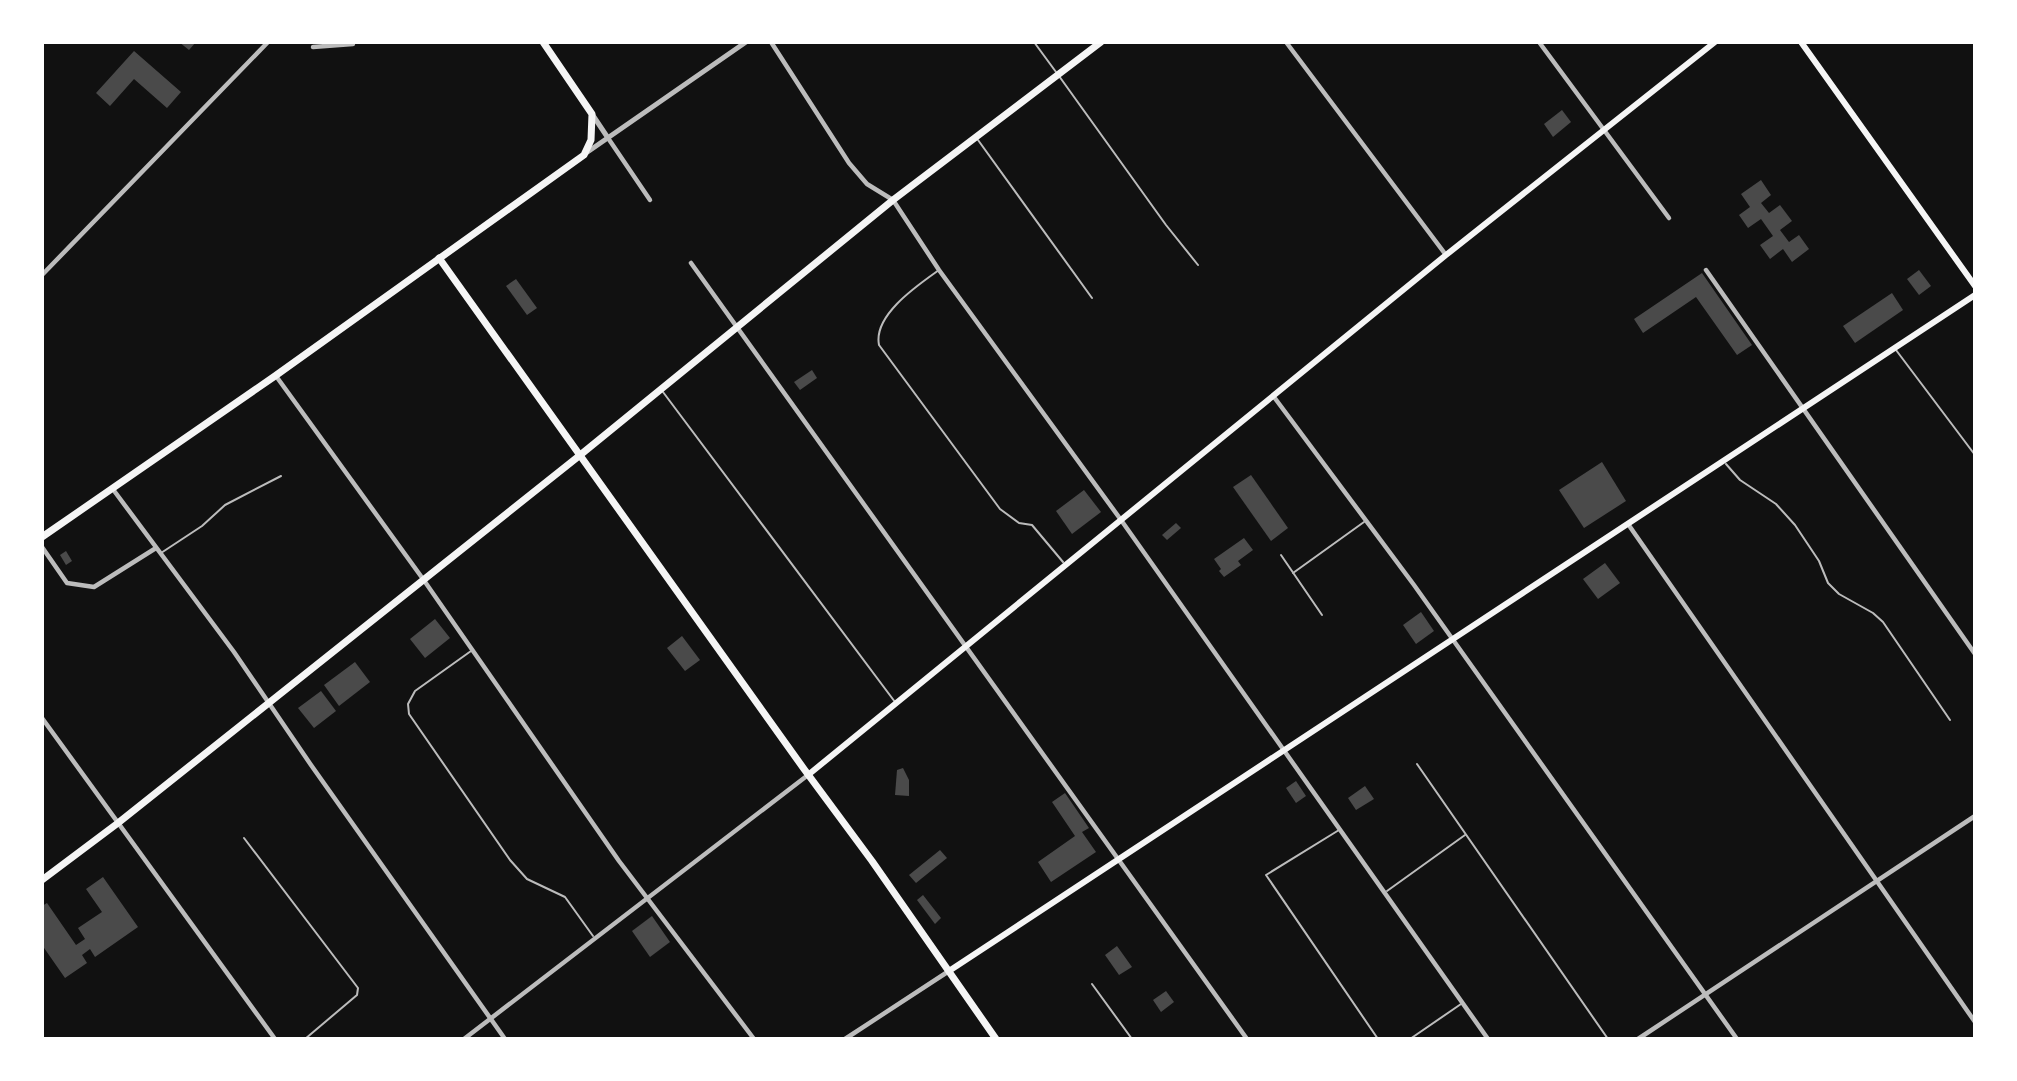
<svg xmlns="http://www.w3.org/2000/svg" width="2017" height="1081" viewBox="0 0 2017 1081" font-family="'DM Sans',sans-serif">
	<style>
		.building { fill: #4a4a4a }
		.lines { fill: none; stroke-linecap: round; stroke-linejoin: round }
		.service { stroke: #bcbcbc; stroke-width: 2 }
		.minor { stroke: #bcbcbc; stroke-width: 4.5 }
		.tertiary { stroke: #bcbcbc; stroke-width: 5 }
		.secondary { stroke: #f5f5f5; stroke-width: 6 }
		.primary { stroke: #f5f5f5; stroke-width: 7 }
		.trunk { stroke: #f5f5f5; stroke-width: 7 }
	</style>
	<rect width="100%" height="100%" fill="#111"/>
	<g class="building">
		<polygon points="179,42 196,42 189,50"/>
		<polygon points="134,51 181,92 167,108 134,79 110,106 96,93"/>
		<polygon points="1562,110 1571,122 1553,137 1544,124"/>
		<polygon points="1761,180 1771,195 1761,203 1769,213 1780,205 1792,221 1780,230 1789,242 1799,235 1809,249 1792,262 1783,249 1770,259 1760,245 1773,236 1761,219 1748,228 1739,215 1750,207 1741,194"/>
		<polygon points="1919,270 1931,286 1919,295 1907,279"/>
		<polygon points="1702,273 1752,345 1737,355 1696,297 1643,333 1634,319"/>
		<polygon points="516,279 537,308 527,315 506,286"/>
		<polygon points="1892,293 1903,310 1855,343 1843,326"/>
		<polygon points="812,370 817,378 800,390 794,382"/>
		<polygon points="1602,462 1626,501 1584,528 1559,490"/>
		<polygon points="1251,475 1288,528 1271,541 1233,487"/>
		<polygon points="1084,490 1101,512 1072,534 1056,511"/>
		<polygon points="1176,523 1181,528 1167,540 1162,535"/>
		<polygon points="1244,538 1253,550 1238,561 1241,565 1224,577 1219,571 1221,569 1214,559"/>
		<polygon points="66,551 72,561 66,565 60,555"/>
		<polygon points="1605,563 1620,583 1598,599 1583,579"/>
		<polygon points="1421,612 1434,631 1416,644 1403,625"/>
		<polygon points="435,619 450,638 425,658 410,639"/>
		<polygon points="682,636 700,660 685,671 667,648"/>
		<polygon points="355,662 370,682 339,706 324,685"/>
		<polygon points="321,691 336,711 314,728 298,708"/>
		<polygon points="903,768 909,780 909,796 895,795 897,770"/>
		<polygon points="1296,781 1306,796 1296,803 1286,788"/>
		<polygon points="1365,786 1374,799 1356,810 1348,798"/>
		<polygon points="1065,793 1089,828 1082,832 1096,852 1051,882 1038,862 1075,836 1052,802"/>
		<polygon points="940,850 947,858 916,883 909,875"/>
		<polygon points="103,877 138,927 95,957 90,949 82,955 87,963 65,978 42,945 42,906 47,903 76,945 85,939 78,928 102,912 86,889"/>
		<polygon points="923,895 941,918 935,924 917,900"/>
		<polygon points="652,916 670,942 650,957 632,931"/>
		<polygon points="1117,946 1132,967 1119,975 1105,955"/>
		<polygon points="1166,991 1174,1002 1161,1012 1153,1000"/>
	</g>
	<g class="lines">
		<g class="service">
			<polyline points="1034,42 1056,72"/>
			<polyline points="1059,76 1166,225 1198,265"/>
			<polyline points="978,140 1092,298"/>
			<path d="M939,270C918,285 873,315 879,345L1000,509L1019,523L1032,525L1063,562"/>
			<polyline points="1896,350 1975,455"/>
			<polyline points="663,392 895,702"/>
			<polyline points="1726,464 1740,480 1776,504 1795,525 1819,561 1828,583 1839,594 1873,613 1883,622 1950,720"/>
			<polyline points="161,553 202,526 225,505 281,476"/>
			<polyline points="1281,555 1322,615"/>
			<polyline points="1293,573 1364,522"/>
			<polyline points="471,651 415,691 408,704 409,714 510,860 527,879 565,897 593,936"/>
			<polyline points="1417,764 1608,1039"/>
			<polyline points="1339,830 1266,875 1378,1039"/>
			<polyline points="244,838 358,988 357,995 305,1039"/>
			<polyline points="1387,891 1465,835"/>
			<polyline points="1092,984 1132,1039"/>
			<polyline points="1410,1039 1461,1004"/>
		</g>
		<g class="minor">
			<polyline points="771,42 849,163 867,184 893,200 939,270 1121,520 1488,1039"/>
			<polyline points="1286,42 1446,255"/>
			<polyline points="1539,42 1669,218"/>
			<polyline points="313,47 353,44"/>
			<polyline points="608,138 650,200"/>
			<polyline points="691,263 1247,1039"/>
			<polyline points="1706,270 1975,654"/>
			<polyline points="42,275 268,42"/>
			<polyline points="276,376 423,579 619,861 754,1039"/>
			<polyline points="1274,397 1414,585 1737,1039"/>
			<polyline points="112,488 234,652 311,765 505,1039"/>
			<polyline points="1628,524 1975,1022"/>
			<polyline points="42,547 67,583 94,587 156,548"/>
			<polyline points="42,718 275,1039"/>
			<polyline points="464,1039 808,775"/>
			<polyline points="845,1039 949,971"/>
			<polyline points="1638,1039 1975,816"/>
		</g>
		<g class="tertiary">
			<polyline points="592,114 608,138"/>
			<polyline points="586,153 746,42"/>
		</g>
		<g class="secondary">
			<polyline points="1801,42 1975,286"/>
			<polyline points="808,775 1446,255 1715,42"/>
			<polyline points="949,971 1975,295"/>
		</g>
		<polyline class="primary" points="579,456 893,200 1101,42"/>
		<g class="trunk">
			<polyline points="439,258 804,769 872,861 996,1039"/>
			<polyline points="42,537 275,376 584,155 591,140 592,114 543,42"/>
			<polyline points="42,880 118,823 579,456"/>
		</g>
	</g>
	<rect width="2017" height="1081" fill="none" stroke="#ffffff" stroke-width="88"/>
</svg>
